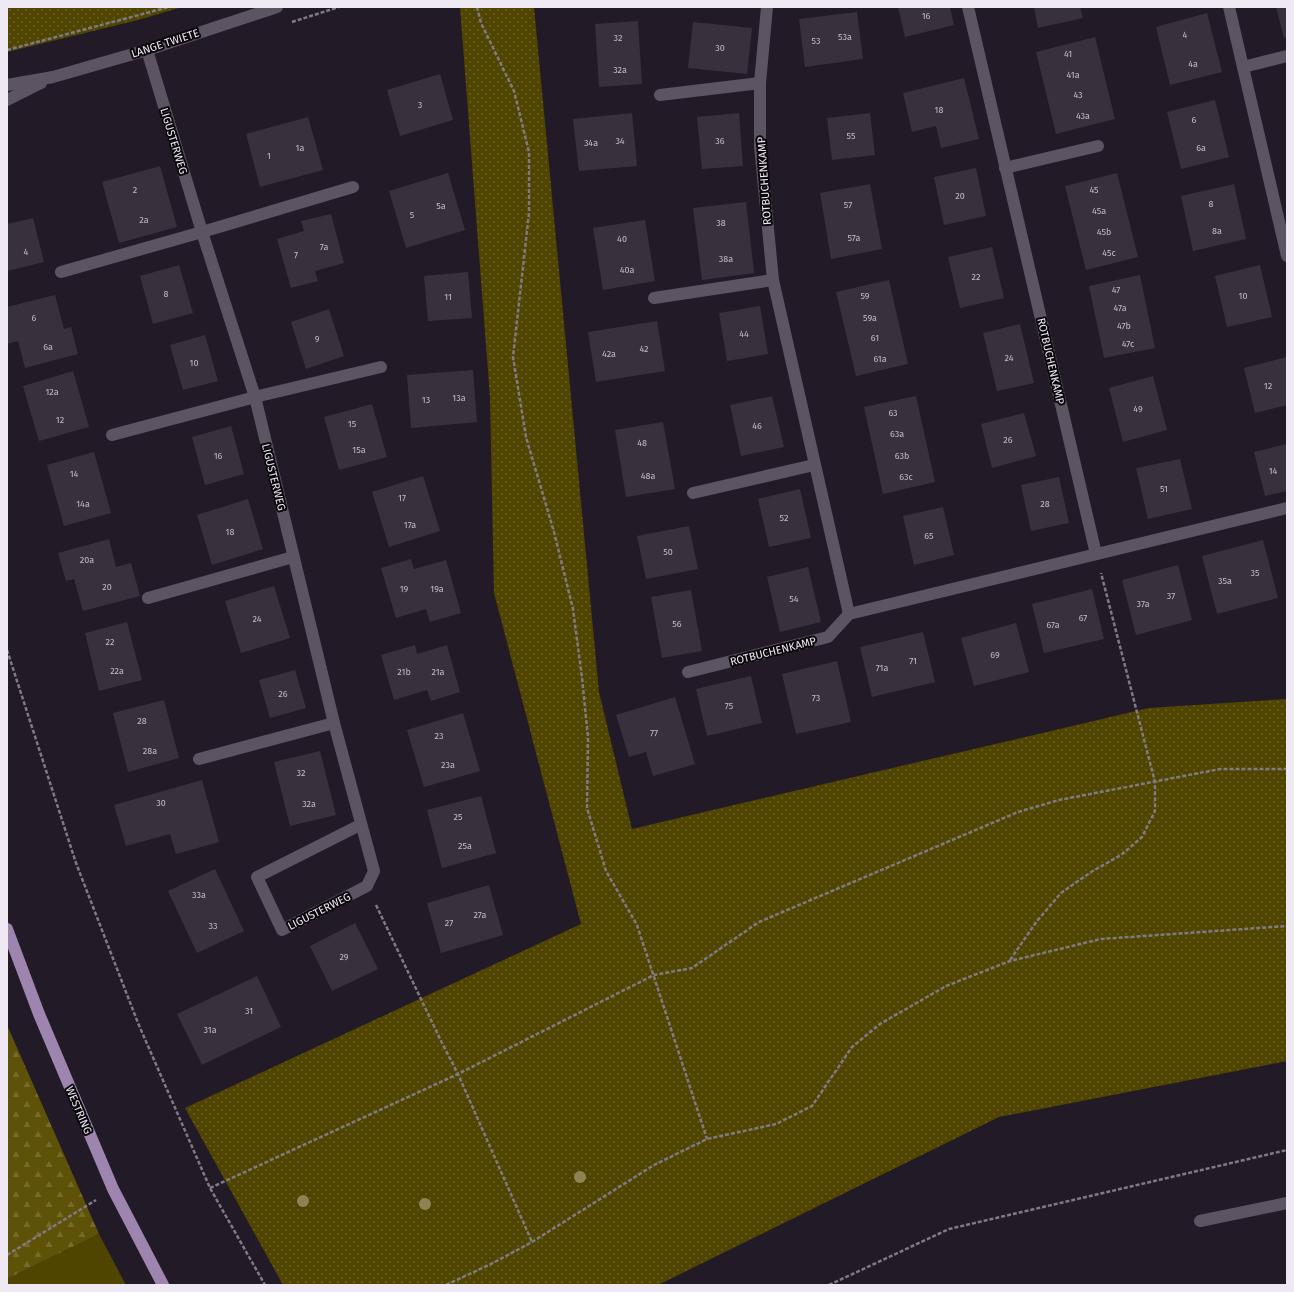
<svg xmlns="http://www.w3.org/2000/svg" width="1294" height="1292" viewBox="0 0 1294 1292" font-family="'Fira Sans',sans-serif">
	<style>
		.grass { fill: #4f4500 }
		.forest { fill: url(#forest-firs) }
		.park { fill: url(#park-dots) }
		.building { fill: #38303d }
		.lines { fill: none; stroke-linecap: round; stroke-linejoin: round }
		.path { stroke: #807a84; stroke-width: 2.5; stroke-dasharray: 4 2; stroke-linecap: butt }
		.minor { stroke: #5c5462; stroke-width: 12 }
		.major { stroke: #9e85af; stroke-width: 12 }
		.tree { fill: #8f8254 }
		.labels { text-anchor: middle; stroke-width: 4; stroke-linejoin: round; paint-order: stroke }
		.number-label { font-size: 9px; fill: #c0bbc5 }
		.street-label { font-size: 11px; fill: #eee9f2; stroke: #0a070c }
	</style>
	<defs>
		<pattern id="forest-firs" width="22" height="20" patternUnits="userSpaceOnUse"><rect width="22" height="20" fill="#5d5207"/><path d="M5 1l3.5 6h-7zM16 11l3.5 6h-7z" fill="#756b2c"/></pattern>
		<pattern id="park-dots" width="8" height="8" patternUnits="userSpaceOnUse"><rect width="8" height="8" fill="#4f4500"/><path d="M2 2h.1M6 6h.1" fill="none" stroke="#696026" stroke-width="1.8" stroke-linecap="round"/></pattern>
	</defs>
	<rect width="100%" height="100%" fill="#221b27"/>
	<polygon class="grass" points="99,1234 126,1285 7,1285 7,1279"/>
	<polygon class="forest" points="7,1025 99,1234 7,1279"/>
	<g class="park">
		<polygon points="7,7 182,7 138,20 7,52"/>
		<polygon points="460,7 534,7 599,692 632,829 1149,708 1287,699 1287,1061 999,1117 658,1285 283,1285 185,1108 581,924 494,593 490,397"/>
	</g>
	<g class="building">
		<polygon points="898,7 950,7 954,25 905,37"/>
		<polygon points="1034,7 1080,7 1083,18 1038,28"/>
		<polygon points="1276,7 1287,7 1287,37 1284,38"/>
		<polygon points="857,12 863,59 805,67 799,19"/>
		<polygon points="1207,13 1222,72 1170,85 1156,27"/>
		<polygon points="638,21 642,84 599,87 595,24"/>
		<polygon points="693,22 752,28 747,74 688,68"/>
		<polygon points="1095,37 1115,119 1056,134 1036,52"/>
		<polygon points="440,74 453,120 400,136 387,90"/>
		<polygon points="964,78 979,139 941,148 936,126 912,132 903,93"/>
		<polygon points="1215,100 1229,157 1181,169 1167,112"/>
		<polygon points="632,113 637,166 579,171 573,119"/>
		<polygon points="739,113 743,166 702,169 697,117"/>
		<polygon points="870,113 875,155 832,160 827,118"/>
		<polygon points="308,117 323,170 260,187 246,134"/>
		<polygon points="160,166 177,227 119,243 102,182"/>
		<polygon points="976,168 986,216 944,225 934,177"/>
		<polygon points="448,173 465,230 406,248 389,191"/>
		<polygon points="1117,173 1138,257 1086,270 1065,186"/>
		<polygon points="870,184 882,249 831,259 820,193"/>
		<polygon points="1234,184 1246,239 1193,251 1181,196"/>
		<polygon points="746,202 754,273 702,280 693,208"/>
		<polygon points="331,214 344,263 315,271 318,281 291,288 277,239 304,231 301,221"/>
		<polygon points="33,218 44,262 7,271 7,224"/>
		<polygon points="645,220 655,281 603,290 593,228"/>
		<polygon points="992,247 1004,298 960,308 948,257"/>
		<polygon points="179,265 193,313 153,324 140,276"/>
		<polygon points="1260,265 1272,317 1227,327 1215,276"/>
		<polygon points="468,272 472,318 428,321 424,276"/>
		<polygon points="1140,275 1155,348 1104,358 1089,286"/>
		<polygon points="889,280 908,364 856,376 836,292"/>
		<polygon points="55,295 64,329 71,327 78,354 25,368 18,341 7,344 7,307"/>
		<polygon points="760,306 768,354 727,361 719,313"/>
		<polygon points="329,309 344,356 306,369 291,322"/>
		<polygon points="657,321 665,371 596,382 588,332"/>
		<polygon points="1020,324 1034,383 997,391 983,333"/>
		<polygon points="205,335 218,381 183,390 170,345"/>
		<polygon points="1287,357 1287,405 1255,413 1244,368"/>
		<polygon points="473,370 477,422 411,428 407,375"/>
		<polygon points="73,371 89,427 39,441 23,386"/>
		<polygon points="1153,376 1167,430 1123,442 1109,388"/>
		<polygon points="772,396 784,447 741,456 730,405"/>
		<polygon points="916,396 935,482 883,494 864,407"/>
		<polygon points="372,404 387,457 339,470 324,417"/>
		<polygon points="1024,413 1036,456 992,468 981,424"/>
		<polygon points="663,422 675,489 626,497 615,430"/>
		<polygon points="231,426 244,474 205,485 192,437"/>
		<polygon points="1287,444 1287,491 1265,496 1254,452"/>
		<polygon points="94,452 111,513 64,526 47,465"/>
		<polygon points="1180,459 1192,509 1148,519 1136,468"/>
		<polygon points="423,476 440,531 389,547 372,492"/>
		<polygon points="1059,477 1069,523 1031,531 1021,485"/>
		<polygon points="800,489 811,538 769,547 758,499"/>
		<polygon points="248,499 263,549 212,565 197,515"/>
		<polygon points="943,507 954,555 914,565 903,516"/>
		<polygon points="689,526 698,569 646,579 637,536"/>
		<polygon points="109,539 116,567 131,563 140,596 83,611 74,579 66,581 58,553"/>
		<polygon points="1263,540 1278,598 1217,614 1202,556"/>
		<polygon points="411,559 414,569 446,560 461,613 430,622 426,609 396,618 381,568"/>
		<polygon points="1178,565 1192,620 1136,635 1122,580"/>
		<polygon points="808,567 821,622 780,632 767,577"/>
		<polygon points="274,586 290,638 241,653 225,601"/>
		<polygon points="1092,589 1104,639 1044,653 1032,604"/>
		<polygon points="691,590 702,651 662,658 651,597"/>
		<polygon points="127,622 142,680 99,691 85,633"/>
		<polygon points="1016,623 1029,672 974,686 961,638"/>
		<polygon points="923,632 935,682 872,697 860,647"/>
		<polygon points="415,645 417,654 447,645 460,692 431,701 427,690 394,700 381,655"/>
		<polygon points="837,661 851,722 796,734 782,674"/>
		<polygon points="295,670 306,708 270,718 259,680"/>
		<polygon points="751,676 762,723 707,736 696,689"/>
		<polygon points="675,697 695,764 653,776 646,752 629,757 616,715"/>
		<polygon points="164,700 179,758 128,772 113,713"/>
		<polygon points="463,713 480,771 424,787 407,730"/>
		<polygon points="320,751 336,815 290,826 274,762"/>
		<polygon points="202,780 219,842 176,854 170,834 126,846 114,805"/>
		<polygon points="481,796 496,853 442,868 427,810"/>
		<polygon points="215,869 244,931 197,953 168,891"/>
		<polygon points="489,885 503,935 441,953 427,903"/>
		<polygon points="355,923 378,969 332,991 310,946"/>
		<polygon points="257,976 281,1027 202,1065 177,1014"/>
	</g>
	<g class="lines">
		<g class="path">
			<polyline points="477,7 481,23 514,91 529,152 529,213 513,357 526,437 554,532 573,609 582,678 588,737 587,808 606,871 637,925 707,1139"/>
			<polyline points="292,22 339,7"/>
			<polyline points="7,50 169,7"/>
			<polyline points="7,650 76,863 138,1023 210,1188 265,1285"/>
			<polyline points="376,905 442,1043 458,1074 532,1242"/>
			<polyline points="1010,960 1037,921 1061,893 1091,872 1121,855 1142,837 1155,811 1155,782 1101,573"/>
			<polyline points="210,1188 458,1074 654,975 692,968 759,922 1018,812 1059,800 1220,769 1287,769"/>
			<polyline points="7,1255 96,1200"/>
			<polyline points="446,1285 493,1263 532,1242 654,1165 707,1139 776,1124 812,1106 852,1047 880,1024 946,986 1010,961 1101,939 1287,926"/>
			<polyline points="829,1285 949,1229 1287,1150"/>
		</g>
		<g class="minor">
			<polyline points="767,7 760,83 760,146 773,280 849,614"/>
			<polyline points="968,7 1096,554"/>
			<polyline points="1229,7 1287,256"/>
			<polyline points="147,50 202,232 255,397 334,723 374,871 367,886 282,930 257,877 360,825"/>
			<polyline points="1243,67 1287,56"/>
			<polyline points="7,85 53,77 147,50 277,7"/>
			<polyline points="660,95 760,83"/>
			<polyline points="7,100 41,83"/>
			<polyline points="1005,168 1098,146"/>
			<polyline points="61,272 202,232 353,187"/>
			<polyline points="654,298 773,280"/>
			<polyline points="112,435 255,397 381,367"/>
			<polyline points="693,493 814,465"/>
			<polyline points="148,598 293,557"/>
			<polyline points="688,672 828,637 849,614 1287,508"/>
			<polyline points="199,759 334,723"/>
			<polyline points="1200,1221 1287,1203"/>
		</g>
		<polyline class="major" points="7,929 39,1014 113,1189 163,1285"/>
	</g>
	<g class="tree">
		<circle cx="580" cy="1177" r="6"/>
		<circle cx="303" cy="1201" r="6"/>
		<circle cx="425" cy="1204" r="6"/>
	</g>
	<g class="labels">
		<g class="number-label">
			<text x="926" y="19">16</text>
			<text x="1185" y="38">4</text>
			<text x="845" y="40">53a</text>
			<text x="618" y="41">32</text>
			<text x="816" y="44">53</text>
			<text x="720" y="51">30</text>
			<text x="1068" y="57">41</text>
			<text x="1193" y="67">4a</text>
			<text x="620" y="73">32a</text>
			<text x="1073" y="78">41a</text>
			<text x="1078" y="98">43</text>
			<text x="420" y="108">3</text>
			<text x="939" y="113">18</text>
			<text x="1083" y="119">43a</text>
			<text x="1194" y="123">6</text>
			<text x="851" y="139">55</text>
			<text x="620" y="144">34</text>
			<text x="720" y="144">36</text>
			<text x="591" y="146">34a</text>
			<text x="300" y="151">1a</text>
			<text x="1201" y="151">6a</text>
			<text x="269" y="159">1</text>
			<text x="135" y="193">2</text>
			<text x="1094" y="193">45</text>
			<text x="960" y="199">20</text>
			<text x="1211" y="207">8</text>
			<text x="848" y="208">57</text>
			<text x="441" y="209">5a</text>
			<text x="1099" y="214">45a</text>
			<text x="412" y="218">5</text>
			<text x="144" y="223">2a</text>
			<text x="721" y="226">38</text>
			<text x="1217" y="234">8a</text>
			<text x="1104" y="235">45b</text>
			<text x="854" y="241">57a</text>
			<text x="622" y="242">40</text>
			<text x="324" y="250">7a</text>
			<text x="26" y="255">4</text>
			<text x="1109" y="256">45c</text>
			<text x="296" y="258">7</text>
			<text x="726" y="262">38a</text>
			<text x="627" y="273">40a</text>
			<text x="976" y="280">22</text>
			<text x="1116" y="293">47</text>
			<text x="166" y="297">8</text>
			<text x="865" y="299">59</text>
			<text x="1243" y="299">10</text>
			<text x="448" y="300">11</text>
			<text x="1120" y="311">47a</text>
			<text x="34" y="321">6</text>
			<text x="870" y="321">59a</text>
			<text x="1124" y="329">47b</text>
			<text x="744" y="337">44</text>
			<text x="875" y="341">61</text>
			<text x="317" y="342">9</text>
			<text x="1128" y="347">47c</text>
			<text x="48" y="350">6a</text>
			<text x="644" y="352">42</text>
			<text x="609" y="357">42a</text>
			<text x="1009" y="361">24</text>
			<text x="880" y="362">61a</text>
			<text x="194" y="366">10</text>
			<text x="1268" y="389">12</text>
			<text x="52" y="395">12a</text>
			<text x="459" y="401">13a</text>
			<text x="426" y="403">13</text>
			<text x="1138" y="412">49</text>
			<text x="893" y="416">63</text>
			<text x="60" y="423">12</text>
			<text x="352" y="427">15</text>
			<text x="757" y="429">46</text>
			<text x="897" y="437">63a</text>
			<text x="1008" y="443">26</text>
			<text x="642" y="446">48</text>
			<text x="359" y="453">15a</text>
			<text x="218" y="459">16</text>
			<text x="902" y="459">63b</text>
			<text x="1273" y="474">14</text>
			<text x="74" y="477">14</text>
			<text x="648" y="479">48a</text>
			<text x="906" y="480">63c</text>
			<text x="1164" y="492">51</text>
			<text x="402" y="501">17</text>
			<text x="83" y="507">14a</text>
			<text x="1045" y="507">28</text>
			<text x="784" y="521">52</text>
			<text x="410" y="528">17a</text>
			<text x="230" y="535">18</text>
			<text x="929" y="539">65</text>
			<text x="668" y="555">50</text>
			<text x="87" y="563">20a</text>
			<text x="1255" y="576">35</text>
			<text x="1225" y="584">35a</text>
			<text x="107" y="590">20</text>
			<text x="404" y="592">19</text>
			<text x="437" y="592">19a</text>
			<text x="1171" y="599">37</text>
			<text x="794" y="602">54</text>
			<text x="1143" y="607">37a</text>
			<text x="1083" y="621">67</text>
			<text x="257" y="622">24</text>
			<text x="677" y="627">56</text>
			<text x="1053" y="628">67a</text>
			<text x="110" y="645">22</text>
			<text x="995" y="658">69</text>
			<text x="913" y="664">71</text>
			<text x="882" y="671">71a</text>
			<text x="117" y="674">22a</text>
			<text x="404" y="675">21b</text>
			<text x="438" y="675">21a</text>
			<text x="283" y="697">26</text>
			<text x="816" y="701">73</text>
			<text x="729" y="709">75</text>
			<text x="142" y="724">28</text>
			<text x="654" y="736">77</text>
			<text x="439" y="739">23</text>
			<text x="150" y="754">28a</text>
			<text x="448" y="768">23a</text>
			<text x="301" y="776">32</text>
			<text x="161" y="806">30</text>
			<text x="309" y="807">32a</text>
			<text x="458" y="820">25</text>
			<text x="465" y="849">25a</text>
			<text x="199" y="898">33a</text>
			<text x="480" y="918">27a</text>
			<text x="449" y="926">27</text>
			<text x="213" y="929">33</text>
			<text x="344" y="960">29</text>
			<text x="249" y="1014">31</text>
			<text x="210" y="1033">31a</text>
		</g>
		<g class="street-label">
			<text transform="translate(165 43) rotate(-18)" y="4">LANGE TWIETE</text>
			<text transform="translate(174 141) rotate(73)" y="4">LIGUSTERWEG</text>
			<text transform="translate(764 181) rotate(-94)" y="4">ROTBUCHENKAMP</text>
			<text transform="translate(1051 361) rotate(77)" y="4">ROTBUCHENKAMP</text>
			<text transform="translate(274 477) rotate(76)" y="4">LIGUSTERWEG</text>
			<text transform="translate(773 651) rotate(-14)" y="4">ROTBUCHENKAMP</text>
			<text transform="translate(319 911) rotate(-27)" y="4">LIGUSTERWEG</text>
			<text transform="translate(79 1110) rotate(67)" y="4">WESTRING</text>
		</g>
	</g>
	<rect width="1294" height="1292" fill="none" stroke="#eee9f2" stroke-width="16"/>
</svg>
